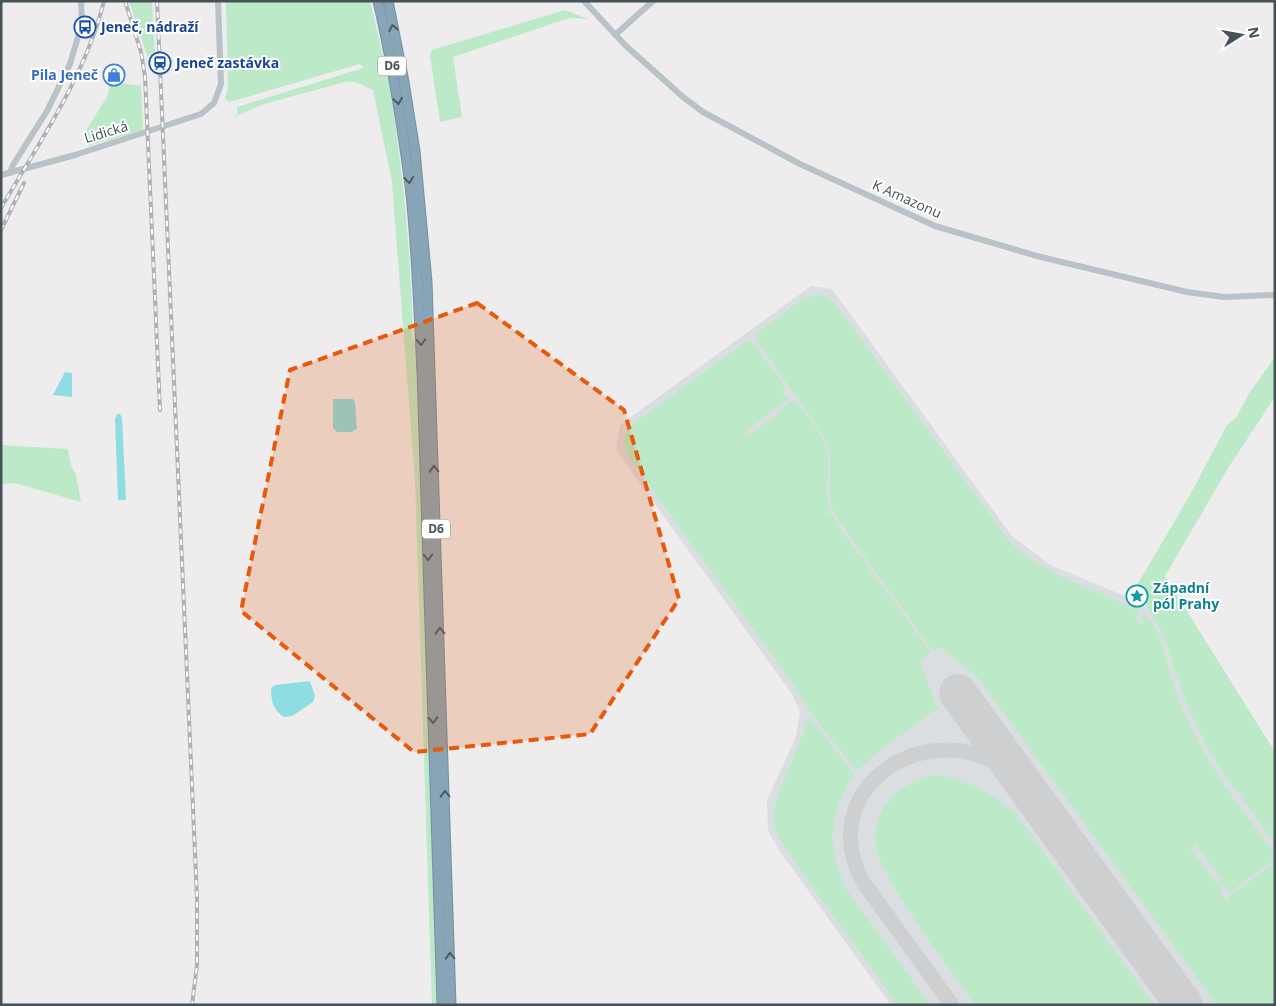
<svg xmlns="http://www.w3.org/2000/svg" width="1276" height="1006" viewBox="0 0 1276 1006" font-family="'Open Sans',sans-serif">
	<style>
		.airport { fill: #dbdee0 }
		.green { fill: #bceac8; fill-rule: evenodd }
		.water { fill: #8ddde3 }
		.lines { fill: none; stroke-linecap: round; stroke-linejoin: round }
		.taxiway { stroke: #cecfd1; stroke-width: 15 }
		.runway { stroke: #cecfd1; stroke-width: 38 }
		.highway-casing { stroke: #7290a3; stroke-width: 11 }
		.minor { stroke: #b8c2c7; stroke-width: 6 }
		.highway { stroke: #87a5b7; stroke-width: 9 }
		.rail-casing { stroke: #aeb2b6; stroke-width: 4 }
		.rail { stroke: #fff; stroke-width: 2; stroke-dasharray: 5.5; stroke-linecap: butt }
		.oneway { stroke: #4c5a61 }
		.marked { fill: #e8590c; fill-opacity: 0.2; stroke: #e8590c; stroke-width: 4; stroke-dasharray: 10 6; stroke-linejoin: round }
		.labels { text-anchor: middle; stroke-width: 4; stroke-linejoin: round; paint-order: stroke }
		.shield { fill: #fff; stroke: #7e8689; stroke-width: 1 }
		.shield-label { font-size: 12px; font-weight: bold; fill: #465257 }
		.transit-label { font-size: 14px; font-weight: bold; fill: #164399; stroke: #fff; text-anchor: start }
		.shop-label { font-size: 14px; font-weight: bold; fill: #366cbe; stroke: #fff; text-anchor: end }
		.street-label { font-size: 14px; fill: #465257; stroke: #fff }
		.culture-label { font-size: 14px; font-weight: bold; fill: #0d838f; stroke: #fff; text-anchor: start }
	</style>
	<rect width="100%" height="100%" fill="#eeecec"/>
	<polygon class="airport" points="811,286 832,289 1011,535 1050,565 1142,603 1158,622 1166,642 1179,684 1200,734 1224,775 1236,791 1240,792 1244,797 1244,802 1275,845 1275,1005 891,1005 781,853 768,831 767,800 796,737 800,712 792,694 616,450 620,425"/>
	<g class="green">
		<polygon points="129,1 152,1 155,55 147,56"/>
		<path d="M226,1H370L373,13C379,40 386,68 391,95C403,171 410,248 413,324L411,326L412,335L415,344L428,709L436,1005H432L415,481L392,182L373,90C360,85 361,81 345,82L264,104L234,117L237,114V107L363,68L360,64L229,102L225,98L228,87Z"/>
		<polygon points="565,10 588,19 569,18 453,57 462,117 440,122 430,56 432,50"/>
		<polygon points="110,82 141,86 143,130 88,146 87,129 108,95"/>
		<path d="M817,294L829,298L837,306L1010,542C1041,573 1093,589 1133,608L1140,612L1135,620L1143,624L1144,621L1141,619L1144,614C1162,629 1165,658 1172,680C1193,746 1234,800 1275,854V859L1230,892L1225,885L1220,888L1222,891L1220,892L1227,902L1229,900L1228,897L1275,863V1005H1217L979,679L940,647L934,652L841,524L832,508L830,498V451L824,437L817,426L755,338L756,334L801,300ZM1196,844L1222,880L1217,884L1190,848Z"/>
		<path d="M747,341L754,344L786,388L782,392L788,399L744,433L747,436L780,413L779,411L789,401L796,402L798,404C808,418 823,433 827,451C831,471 823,490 830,510L824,515L825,516L831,512L843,532L839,535V536L844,533L857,552L853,555L855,556L859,553L872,572L868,575L869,576L873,573L887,592L883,595L884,596L888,593L902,612L897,616L898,617L903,614L916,632L912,636L913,637L917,634L931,652L920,662L938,708L874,755L857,771L809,711L798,691L632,462C622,448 620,435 634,423Z"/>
		<path d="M1275,357V397L1230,465L1165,576L1275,752V845L1244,802V797L1240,792H1236C1212,759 1192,722 1179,683C1169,656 1165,629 1146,607L1148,597L1138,593L1133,598L1130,597L1190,495L1227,425L1236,418L1250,392Z"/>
		<polygon points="1,445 68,449 71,466 76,475 81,502 18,484 9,483 1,485"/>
		<path d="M810,717L854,774C829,815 825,846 847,890L930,1005H898L796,864L781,841L774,826V810L778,794Z"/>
		<path d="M934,775C959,777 994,793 1011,811L1013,810L1154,1005H975C948,966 919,929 895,888C888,875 878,862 876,847C873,830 878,814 889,801C900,787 916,778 934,775Z"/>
	</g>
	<g class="water">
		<polygon points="65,372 72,373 72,397 53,395"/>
		<polygon points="333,399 353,399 355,402 357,428 352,432 337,432 333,428"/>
		<polygon points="117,414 120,414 122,418 126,500 118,500 115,419"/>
		<path d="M310,681L315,696L313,702L292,716L284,717C273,710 271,701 271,688L275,685Z"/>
	</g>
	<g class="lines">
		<path class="taxiway" d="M952,1005L863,882C814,793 918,718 998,764C1024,779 1041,808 1058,832"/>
		<polyline class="runway" points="958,693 1184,1005"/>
		<g class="highway-casing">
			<g id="highway">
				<path d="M378,1C392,62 402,123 410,185C417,247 419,311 422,374L442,1005"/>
				<polyline points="388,1 404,82 415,151 427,282 451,1005"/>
			</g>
		</g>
		<g class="minor">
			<polyline points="584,1 625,45 683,97 703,112 800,164 935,226 1037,256 1187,292 1224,297 1275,295"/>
			<polyline points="615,35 653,1"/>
			<polyline points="10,173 13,165 47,111 70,64 82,23 81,1"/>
			<polyline points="1,175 75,155 201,114 214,103 221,84 218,1"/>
		</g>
		<use href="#highway" class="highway"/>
		<g class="rail-casing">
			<g id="rail">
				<polyline points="125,1 141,52 145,76 160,410"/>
				<polyline points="157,1 197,898 197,965 192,1005"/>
				<path d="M1,208C40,141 85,77 104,1"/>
				<polyline points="1,230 24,183"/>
			</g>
		</g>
		<use href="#rail" class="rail"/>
	</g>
	<defs><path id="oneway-chevron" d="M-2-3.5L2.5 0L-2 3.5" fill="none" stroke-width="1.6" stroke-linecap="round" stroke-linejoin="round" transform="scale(1.25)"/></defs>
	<g class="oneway">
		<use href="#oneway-chevron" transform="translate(393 28) rotate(-102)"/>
		<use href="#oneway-chevron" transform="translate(398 101) rotate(81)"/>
		<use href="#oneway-chevron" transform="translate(409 180) rotate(83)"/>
		<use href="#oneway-chevron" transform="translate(421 342) rotate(87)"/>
		<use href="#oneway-chevron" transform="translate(434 469) rotate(-92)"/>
		<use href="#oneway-chevron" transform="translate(428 557) rotate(88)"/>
		<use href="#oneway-chevron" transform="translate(440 631) rotate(-92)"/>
		<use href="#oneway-chevron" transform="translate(433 720) rotate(88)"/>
		<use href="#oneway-chevron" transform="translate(445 794) rotate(-92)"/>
		<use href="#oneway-chevron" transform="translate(450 956) rotate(-92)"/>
	</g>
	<path class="marked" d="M477,303L624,410L679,599L590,734L414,752L241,611L290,370Z"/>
	<defs>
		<g id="bus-ring" transform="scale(1.125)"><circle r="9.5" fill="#fff" stroke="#1a4fb4" stroke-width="1.5"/><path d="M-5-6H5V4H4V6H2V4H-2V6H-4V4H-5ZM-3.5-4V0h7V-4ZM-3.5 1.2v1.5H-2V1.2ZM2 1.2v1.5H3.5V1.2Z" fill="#1a4fb4"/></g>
		<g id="station-ring" transform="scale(1.125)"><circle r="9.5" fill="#fff" stroke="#1a4fb4" stroke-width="1.5"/><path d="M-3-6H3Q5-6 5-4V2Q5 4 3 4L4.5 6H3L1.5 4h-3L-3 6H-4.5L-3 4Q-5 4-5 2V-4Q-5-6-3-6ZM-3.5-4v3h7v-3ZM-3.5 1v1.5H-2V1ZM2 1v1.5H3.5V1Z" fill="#1a4fb4"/></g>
		<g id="shop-ring" transform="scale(1.125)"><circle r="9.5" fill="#fff" stroke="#3f7fe0" stroke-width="1.5"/><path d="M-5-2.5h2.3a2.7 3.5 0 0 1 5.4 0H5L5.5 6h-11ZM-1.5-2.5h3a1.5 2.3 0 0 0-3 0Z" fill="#3f7fe0"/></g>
		<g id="sight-ring" transform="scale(1.125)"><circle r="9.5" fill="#fff" stroke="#0f9aa8" stroke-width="1.5"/><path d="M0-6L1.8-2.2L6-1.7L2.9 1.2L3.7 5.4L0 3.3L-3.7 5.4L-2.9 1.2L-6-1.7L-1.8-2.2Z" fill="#0f9aa8"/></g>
	</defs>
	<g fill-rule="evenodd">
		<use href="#bus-ring" x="85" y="27"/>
		<use href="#station-ring" x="160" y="63"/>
		<use href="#shop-ring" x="114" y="75"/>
		<use href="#sight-ring" x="1137" y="596"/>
	</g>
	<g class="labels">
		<g class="shield">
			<rect x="378" y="56.5" width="28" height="19" rx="4"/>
			<rect x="422" y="519.5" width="28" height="19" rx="4"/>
		</g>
		<g class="shield-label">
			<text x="392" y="70">D6</text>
			<text x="436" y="533">D6</text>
		</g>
		<g class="transit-label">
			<text x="101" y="32">Jeneč, nádraží</text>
			<text x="176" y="68">Jeneč zastávka</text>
		</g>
		<g class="shop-label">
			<text x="98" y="80">Pila Jeneč</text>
		</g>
		<g class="street-label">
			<text transform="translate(106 132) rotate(-17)" y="5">Lidická</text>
			<text transform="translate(907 199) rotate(24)" y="5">K Amazonu</text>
		</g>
		<g class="culture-label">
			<text x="1153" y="593">Západní<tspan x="1153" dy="16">pól Prahy</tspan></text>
		</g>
	</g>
	<rect width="1276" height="1006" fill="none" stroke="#465257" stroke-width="5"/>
	<g transform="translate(1241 35) rotate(79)" stroke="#ffffff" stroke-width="4" paint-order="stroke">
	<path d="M0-4L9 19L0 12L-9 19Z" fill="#465257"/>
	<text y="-8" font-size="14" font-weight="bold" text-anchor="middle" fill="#465257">N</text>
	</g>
</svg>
